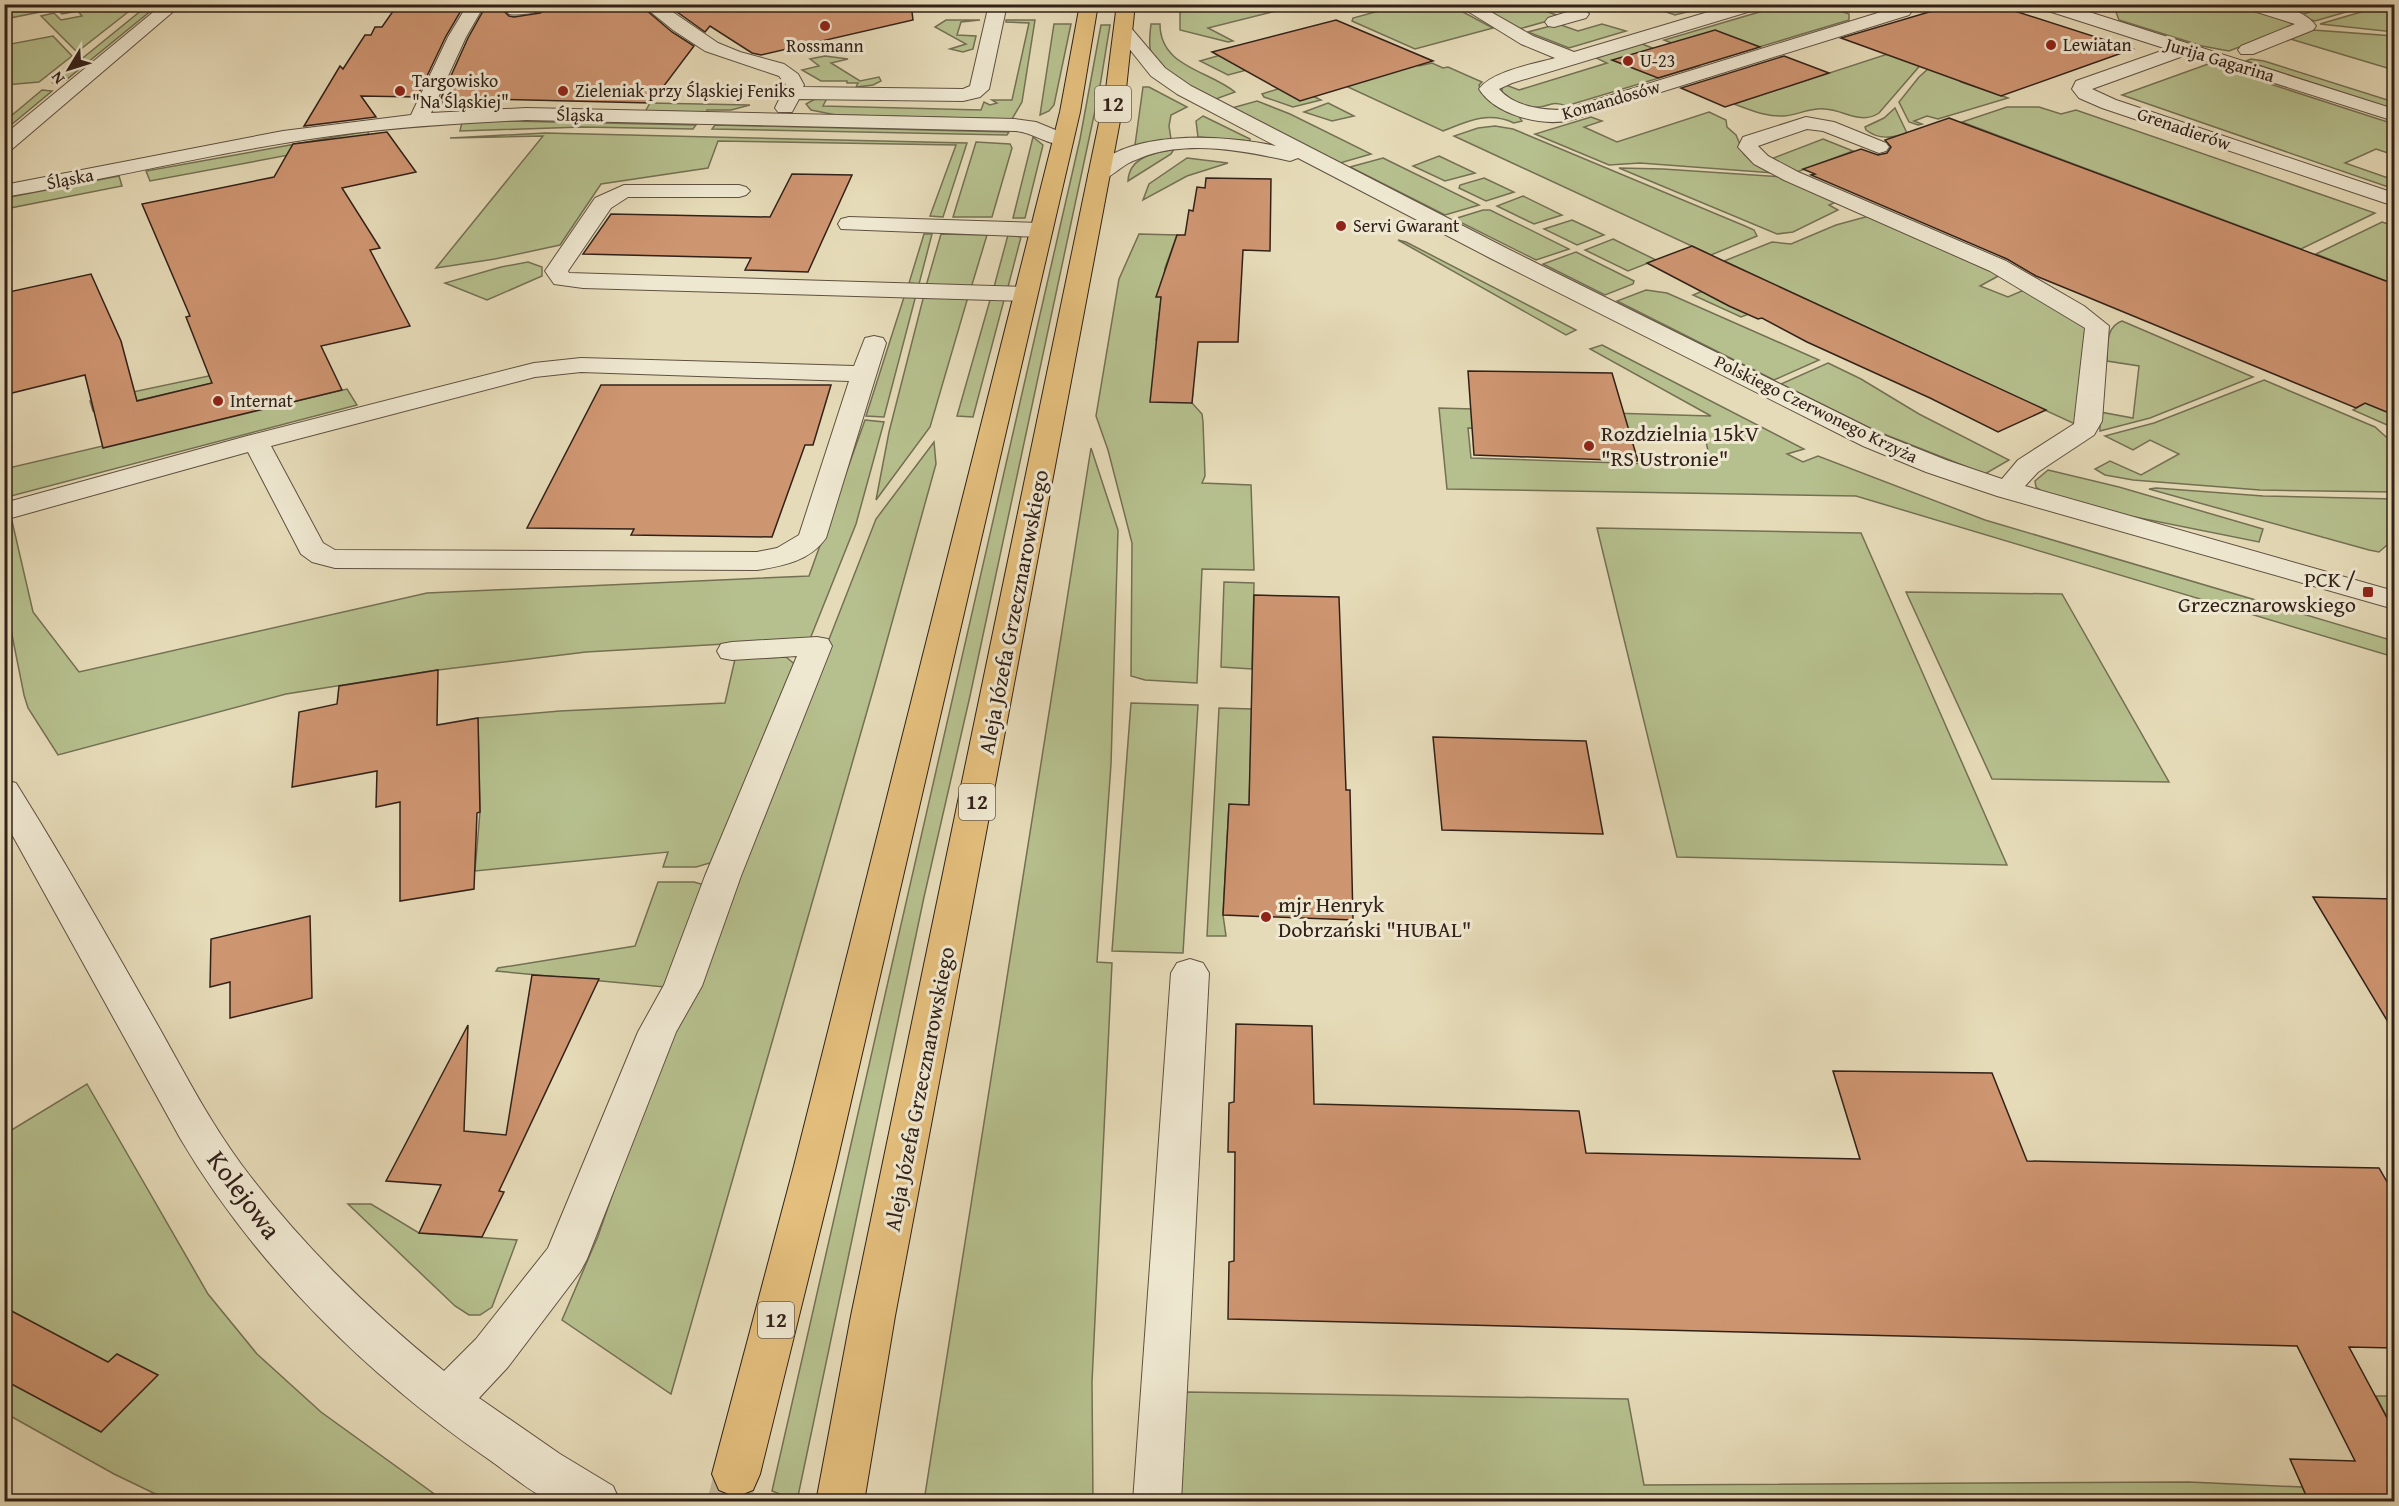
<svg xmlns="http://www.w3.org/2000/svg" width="2399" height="1506" viewBox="0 0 2399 1506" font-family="'Gentium Book Plus',serif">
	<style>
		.green { fill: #b6c08e; stroke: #747054; stroke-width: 1.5; fill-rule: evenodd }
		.building { fill: #ce9571; stroke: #322119; stroke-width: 1.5 }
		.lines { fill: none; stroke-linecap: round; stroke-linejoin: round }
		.major-tunnel { stroke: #c2b698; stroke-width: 43; stroke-dasharray: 43 22; stroke-linecap: butt }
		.minor-casing { stroke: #5f5041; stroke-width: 2 }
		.major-casing { stroke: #322119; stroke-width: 2 }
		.minor { fill: #efe8d1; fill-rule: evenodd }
		.major { fill: #e3be7c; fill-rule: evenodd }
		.poi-dot { fill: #8f2418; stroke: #efe8d1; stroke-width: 2 }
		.labels { text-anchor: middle; stroke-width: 6; stroke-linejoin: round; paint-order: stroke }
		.far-poi-label { font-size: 18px; fill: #322119; stroke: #efe8d1; text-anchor: start }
		.far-street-label { font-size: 18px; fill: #322119; stroke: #efe8d1 }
		.shield { fill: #efe8d1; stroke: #6b5d50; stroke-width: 1.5 }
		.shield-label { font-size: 21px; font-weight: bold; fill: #322119 }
		.poi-label { font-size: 22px; fill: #322119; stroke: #efe8d1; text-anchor: start }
		.street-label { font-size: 22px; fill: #322119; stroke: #efe8d1 }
		.near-street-label { font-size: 27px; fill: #322119; stroke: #efe8d1 }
	</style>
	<rect width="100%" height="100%" fill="#e6dbb8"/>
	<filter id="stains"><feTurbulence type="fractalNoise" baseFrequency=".00333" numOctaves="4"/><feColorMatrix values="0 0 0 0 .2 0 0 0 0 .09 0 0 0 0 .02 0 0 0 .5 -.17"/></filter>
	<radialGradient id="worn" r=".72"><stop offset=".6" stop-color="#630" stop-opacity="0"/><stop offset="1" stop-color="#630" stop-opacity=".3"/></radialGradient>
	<g class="green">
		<polygon points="5,4 44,5 50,10 5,19"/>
		<polygon points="112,4 137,5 77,52 41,16 54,13 61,20 82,16 78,11 62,14 60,12"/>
		<polygon points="1217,4 1300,4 1300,5 1208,28 1233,41 1228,42 1180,30 1180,12"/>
		<polygon points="1404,4 1450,5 1493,28 1415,49 1352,21 1353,18"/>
		<polygon points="2128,4 2244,5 2293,24 2291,27 2229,51 2202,46 2119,20 2116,12"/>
		<polygon points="148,5 158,5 66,80 52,83"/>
		<polygon points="1474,5 1529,5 1562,17 1519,29"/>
		<polygon points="1646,5 1715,5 1675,15"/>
		<polygon points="1783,5 1831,5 1827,6 1849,14 1849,20 1716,60 1664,40"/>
		<polygon points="2260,5 2301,15 2331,5 2370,5 2315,21"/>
		<polygon points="2385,5 2394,5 2394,32 2320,24"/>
		<polygon points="946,20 980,20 961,22 957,35 976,36 973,49 963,52 950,49 966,44 935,27"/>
		<polygon points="1006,20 1035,20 1022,102 1012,119 836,115 811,110 806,104 815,99 827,98 823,106 981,110 984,102 990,105 997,103 992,100 1012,100 1029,23 1006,22"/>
		<polygon points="1054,24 1071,24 1054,105 1049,111 1040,115"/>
		<path d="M1151,24H1160C1160,67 1208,70 1235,92L1213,100C1195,91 1153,70 1150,48C1149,40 1150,32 1151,24Z"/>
		<polygon points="1558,24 1578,31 1602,24 1626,31 1569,48 1528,32"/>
		<polygon points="1101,25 1110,25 1099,92 970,696 924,897 797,1501 772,1491 1080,139"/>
		<polygon points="2313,30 2394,36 2394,70 2287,38"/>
		<polygon points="53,36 72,56 39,82 5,85 5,45"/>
		<path d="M1255,44L1393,55L1419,66L1432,63L1443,68L1448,67L1482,82L1479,85L1481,92L1518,115L1522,121L1514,123C1488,111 1468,121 1443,131Z"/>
		<path d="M1642,44L1699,66L1566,106C1550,99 1548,109 1533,107C1523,107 1510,99 1502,92V87L1506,85L1519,90L1607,63L1596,58Z"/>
		<path d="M1906,48L1923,62L1879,113C1861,125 1844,110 1825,109C1811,107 1798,115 1784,116C1766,117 1751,110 1734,104Z"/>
		<polygon points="1224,54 1254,68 1228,75 1200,61"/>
		<polygon points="825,56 848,59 831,63 860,81 879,77 881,81 873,85 856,87 858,83 847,83 847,81 821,81 802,70 819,66 810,59"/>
		<polygon points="2251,59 2264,61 2394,102 2394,110 2246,61"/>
		<polygon points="1938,60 1961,82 2008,98 1938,119 1927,116 1914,121 1922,124 1918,125 1909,122 1899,102 1919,77"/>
		<polygon points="2208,64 2394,124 2394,155 2376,149 2345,163 2394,180 2394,189 2122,95"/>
		<polygon points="1290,85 1321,100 1293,107 1264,97 1262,94"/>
		<polygon points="1143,87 1149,87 1187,107 1171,115 1169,126 1171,139 1135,145"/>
		<polygon points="42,90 52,91 5,130 5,121"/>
		<path d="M442,98L482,99C470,113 458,111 442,105Z"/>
		<polygon points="1257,101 1290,114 1371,154 1340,163 1232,108"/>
		<polygon points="650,103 750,105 731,110 707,110 706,112 649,111 646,110"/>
		<polygon points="1328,103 1354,116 1332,121 1304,112"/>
		<polygon points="2007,107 2039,107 2061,114 2076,110 2375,213 2301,249 1962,122"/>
		<path d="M1895,108L1907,133C1893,138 1879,140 1866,130L1865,127L1884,118Z"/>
		<polygon points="1709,112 1726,120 1727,127 1736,135 1744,154 1751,161 1774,173 1640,163 1609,165 1535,134 1591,117 1602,121 1584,127 1617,142"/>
		<polygon points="1203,116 1250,139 1250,141 1198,137 1196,121"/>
		<polygon points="502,121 696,125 693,129 582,127 460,131 462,122"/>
		<polygon points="715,125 1009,132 1007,135 712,129"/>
		<polygon points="1495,126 1513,129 1745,226 1754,230 1757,236 1711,255 1454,136 1478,128"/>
		<polygon points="368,131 369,140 150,181 146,171"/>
		<polygon points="545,133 967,143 943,217 930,216 956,145 718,141 708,168 601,184 560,245 495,259 436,268 543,136 450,138"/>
		<polygon points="1033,137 1043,145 1025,218 1013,218"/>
		<polygon points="1823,139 1853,151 1797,172 1771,159"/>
		<polygon points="976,142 1010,144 1012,148 992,217 953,217"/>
		<path d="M1174,149L1171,154L1128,181C1129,157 1154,153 1174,149Z"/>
		<polygon points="1439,156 1475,173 1445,181 1413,166"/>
		<polygon points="1187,158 1228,163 1187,176 1143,200 1149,184"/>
		<polygon points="1383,158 1479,205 1445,215 1350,167"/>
		<polygon points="1619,168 1663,169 1782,177 1836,202 1829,205 1838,210 1793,232 1777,234"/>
		<polygon points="119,176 122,186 5,209 5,198"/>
		<polygon points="1484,178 1514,192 1486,201 1459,188 1460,185"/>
		<polygon points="1523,196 1562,215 1534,224 1497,206"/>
		<polygon points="1483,210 1490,210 1569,249 1536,260 1454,219"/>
		<polygon points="1869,216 2002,274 1980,286 2008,297 2024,290 2069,312 2087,330 2077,425 1724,261 1772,242 1791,244 1836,225"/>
		<polygon points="1572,220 1604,235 1577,245 1544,229"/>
		<polygon points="2382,222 2394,226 2394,284 2316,254"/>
		<polygon points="924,234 932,234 919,284 909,283"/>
		<polygon points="941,234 987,235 971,288 926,286"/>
		<polygon points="1139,234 1177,235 1165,268 1156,340 1196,341 1192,403 1202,414 1203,422 1205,476 1202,483 1251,485 1254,570 1202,569 1197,683 1145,680 1131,676 1132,543 1108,450 1096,416 1119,279"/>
		<polygon points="1008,235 1021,237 1008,287 994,287"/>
		<polygon points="1613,239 1656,260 1628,271 1585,250"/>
		<polygon points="1398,240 1406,242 1576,330 1566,335"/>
		<polygon points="1576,252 1634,281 1633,284 1605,295 1543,264"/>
		<polygon points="528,262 542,267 542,276 487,300 445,283 501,267"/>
		<polygon points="1712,287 1760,310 1741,317 1693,295"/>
		<polygon points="1646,290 1667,293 1819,360 1774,380 1617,301"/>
		<polygon points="905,294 916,295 884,417 866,416"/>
		<polygon points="924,295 968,297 930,427 876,500 889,432"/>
		<polygon points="990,300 1004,300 973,417 957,416"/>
		<path d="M2122,321L2253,377L2150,418L2100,431V412L2133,418L2139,366L2107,361C2108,346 2105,327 2122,321Z"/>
		<path d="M1602,345L1804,449L1787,454L1803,462L1818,456L1985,520L2394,641V657L1856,496L1447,489L1439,408L1711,416L1590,349ZM1468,428L1705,436L1711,466L1471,458Z"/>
		<polygon points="1828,363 1861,379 1919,414 2009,460 1985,474 1876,431 1781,384"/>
		<polygon points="256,366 259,372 93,411 90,401"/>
		<polygon points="2264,380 2375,427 2394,444 2394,492 2260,490 2133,480 2105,475 2095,469 2110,461 2141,475 2179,454 2150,440 2133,450 2105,436 2154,423"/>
		<polygon points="347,389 357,405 7,497 8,503 5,504 4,469"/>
		<polygon points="2365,403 2394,415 2394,428 2353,410"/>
		<polygon points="865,420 884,422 856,524 810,639 586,652 438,670 286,694 58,755 28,708 24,695 5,600 4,523 12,521 33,612 79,672 427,593 809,576"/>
		<polygon points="934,442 936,464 876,680 671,1394 562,1320 598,1236 673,1022 826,647 876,519"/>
		<polygon points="1091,448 1118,530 1111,764 1097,962 1112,963 1092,1382 1093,1501 924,1501"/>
		<polygon points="2048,470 2119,487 2263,529 2259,542 2110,512 2043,492 2036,487 2035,481"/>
		<polygon points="2156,488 2263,496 2394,499 2394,539 2379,552 2369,550 2149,489"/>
		<polygon points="1597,528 1861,533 2007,865 1677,857"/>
		<polygon points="1224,582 1254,583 1252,669 1221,667"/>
		<polygon points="1906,592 2062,594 2169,782 1992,779"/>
		<polygon points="786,657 797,666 717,861 696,867 663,867 668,852 475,871 480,812 478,718 560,711 725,703 735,659"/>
		<polygon points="1131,703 1198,705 1183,953 1112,951"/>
		<polygon points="1219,708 1252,709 1249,805 1229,805 1223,915 1226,936 1207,936"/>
		<polygon points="658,882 694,882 708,886 665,987 496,971 498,968 635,946"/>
		<polygon points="87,1084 208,1294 257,1354 321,1412 444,1501 170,1501 114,1474 5,1413 5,1134"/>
		<polygon points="348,1204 371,1204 419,1233 517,1240 492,1307 480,1315 469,1315 455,1306"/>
		<polygon points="1186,1392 1628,1399 1644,1485 2189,1482 2302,1487 2309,1501 1176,1502"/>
		<polygon points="2376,1396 2394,1396 2394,1431"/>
	</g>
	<g class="building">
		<polygon points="398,4 465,4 446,36 417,97 361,96 376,117 304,126 340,66 343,69 365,35 371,35 375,27 382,27"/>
		<polygon points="487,4 507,4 504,11 509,16 514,17 540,13 556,4 639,4 672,32 694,46 651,103 441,98 468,38"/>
		<polygon points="666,4 911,4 913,20 761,55 752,53 710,26 705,32"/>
		<polygon points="1956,4 1993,4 2133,49 2001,96 1841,38"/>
		<polygon points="1336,20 1433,61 1300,101 1212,52"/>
		<polygon points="1715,30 1760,47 1658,78 1612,60"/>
		<polygon points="1784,56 1829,73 1725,107 1681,88"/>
		<polygon points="1949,118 2394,284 2394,415 2365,403 2356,408 2080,294 2036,276 2007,259 1811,175 1815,174 1803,169 1861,149 1878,155 1887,153 1891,147 1885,140"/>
		<polygon points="387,132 416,172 342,188 380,248 370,250 410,326 321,346 342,390 103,448 85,375 4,395 4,293 91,274 121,341 137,401 212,383 186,317 190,316 142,204 274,177 293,144"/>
		<polygon points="792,174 852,175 808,272 745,270 751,258 583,254 611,214 770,217"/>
		<polygon points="1206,178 1271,179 1270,251 1243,250 1238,342 1198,342 1192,403 1150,402 1161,297 1156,297 1177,235 1185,235 1189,210 1193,211 1197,187 1205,188"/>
		<polygon points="1692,246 1728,263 2046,410 1998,432 1930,398 1807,342 1762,318 1758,319 1729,306 1647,263"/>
		<polygon points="1468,371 1612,373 1638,461 1474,455"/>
		<polygon points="601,385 831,385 813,445 805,445 772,537 631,535 634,529 527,528"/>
		<polygon points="1254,595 1339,597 1346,790 1350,790 1353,920 1223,915 1229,804 1249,805"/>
		<polygon points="438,670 437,725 478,718 480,812 477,813 474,889 400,901 400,802 376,807 377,771 292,787 299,712 337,704 339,686"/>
		<polygon points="1433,737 1586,741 1603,834 1442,830"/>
		<polygon points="2313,897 2394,899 2394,1032"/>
		<polygon points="310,916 312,998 230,1018 230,982 210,987 211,939"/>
		<polygon points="532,975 599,979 499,1191 504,1192 482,1237 419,1233 441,1185 386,1181 468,1025 464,1131 506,1135"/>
		<polygon points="1236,1024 1312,1026 1314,1104 1579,1111 1586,1153 1860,1159 1833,1071 1992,1073 2027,1161 2379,1168 2394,1194 2394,1348 2349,1347 2394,1431 2394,1502 2309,1502 2290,1459 2355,1461 2297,1346 1228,1319 1229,1262 1234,1261 1235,1152 1228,1152 1229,1103 1234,1102"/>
		<polygon points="4,1307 108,1362 117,1354 158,1375 101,1432 4,1380"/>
	</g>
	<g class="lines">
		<polyline class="major-tunnel" points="729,1502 736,1474"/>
		<g class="minor-casing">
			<g id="minor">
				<polygon points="163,4 182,4 11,150 4,152 4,135"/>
				<path d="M468,4H485L466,37L431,113L526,108L1015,119L1036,122L1070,136L1073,140L1070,144C1052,149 1034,132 1015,131L526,120C461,123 396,127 331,136C221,151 113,178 4,197V185L283,131L411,115L448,37Z"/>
				<path d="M516,4H554C546,12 520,16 509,14L506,10L509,6Z"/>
				<polygon points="641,4 661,4 718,43 740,52 784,64 798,74 804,85 803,87 963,89 970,86 989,4 1007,4 989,89 980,97 963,101 799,99 792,112 778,112 775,108 786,85 779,76 705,51 673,30"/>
				<path d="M1456,4H1477L1533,36L1574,52L1735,4H1763L1761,8L1512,83L1499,89C1513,106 1541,110 1563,110L1897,7H1909L1912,11L1909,15L1571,120C1542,127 1495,115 1479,89C1492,71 1534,64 1555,58L1521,44Z"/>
				<polygon points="1555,4 1579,4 1589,14 1586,18 1554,27 1548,26 1545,22 1548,18 1567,12"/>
				<polygon points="2037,4 2064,4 2394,109 2394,121 2186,55 2092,89 2116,100 2394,193 2394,206 2102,108 2079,98 2072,89 2076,81 2167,49 2039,8"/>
				<path d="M2242,4C2265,4 2301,5 2316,26L2313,30L2253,54H2241L2238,50L2241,46L2295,24L2244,8Z"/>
				<path d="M1125,27L1131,28L1165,68L1191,86L1506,248L1881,434L1946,460L2002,479L2018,460L2074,424L2085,328L1990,271L1784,180L1754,164L1738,147L1743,137L1806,117L1834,122L1886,143L1889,147L1886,151L1879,153L1823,131L1807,129L1758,146L1768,156L1798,172L2006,261L2084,306L2109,326L2102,421L2094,435L2038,472L2025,486L2394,591V609L1997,496L1926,472L1863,446L1490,258L1298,158L1290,161C1245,151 1193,141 1148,155C1141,158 1134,160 1127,164C1114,172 1106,183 1091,179L1088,175C1121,127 1227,135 1276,146L1177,94L1151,76L1116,32L1119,28Z"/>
				<polygon points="624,185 739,185 746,187 750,191 746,195 739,197 628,197 611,208 568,271 569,273 1024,287 1032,289 1036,294 1032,299 1024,301 583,288 554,284 545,271 595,198"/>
				<polygon points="849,217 1040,223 1048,225 1051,230 1048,235 1040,237 841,229 838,224 841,219"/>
				<path d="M874,336L883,338L886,343L826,538C810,561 783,566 757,570L335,568L312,562L301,554L248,452L4,520V503L247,436L534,363L581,358L854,366L865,338ZM581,372L849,381L799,535L777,548L757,552L335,550L323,543L271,446L535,377Z"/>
				<path d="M817,637L828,639L832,646L741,876L702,986L676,1032L587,1259L580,1272L508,1367L479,1398L560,1454L613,1486L620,1502C606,1502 563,1505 552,1501C538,1498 504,1470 491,1461C369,1377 256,1267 180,1138L4,820V780L16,783L40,822C82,891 121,961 161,1031C186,1076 210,1122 241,1164C299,1242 368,1310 444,1371L476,1339L548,1248L638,1032L664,985L705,876L797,656L732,660L721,658L717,651L721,644L732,642Z"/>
				<polygon points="1190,959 1203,963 1209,973 1181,1502 1133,1502 1171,973 1177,963"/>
			</g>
		</g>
		<g class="major-casing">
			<g id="major">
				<polygon points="1080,4 1098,4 1080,112 836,1166 760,1474 753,1490 736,1497 719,1490 712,1474 794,1166 1060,112"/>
				<polygon points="1117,4 1135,4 1126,89 895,1316 864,1502 816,1502 851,1316 1106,89"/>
			</g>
		</g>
		<use href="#minor" class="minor"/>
		<use href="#major" class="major"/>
	</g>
	<g class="poi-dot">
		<circle cx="825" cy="26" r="6"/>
		<circle cx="2051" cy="45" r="6"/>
		<circle cx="1628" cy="61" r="6"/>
		<circle cx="400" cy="91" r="6"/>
		<circle cx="563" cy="91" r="6"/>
		<circle cx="1341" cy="226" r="6"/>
		<circle cx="218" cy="401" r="6"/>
		<circle cx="1589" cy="446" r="6"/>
		<rect x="2362" y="586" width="12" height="12" rx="3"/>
		<circle cx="1266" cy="917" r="6"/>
	</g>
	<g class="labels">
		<g class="far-poi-label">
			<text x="2063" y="51">Lewiatan</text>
			<text x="825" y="52" text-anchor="middle">Rossmann</text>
			<text x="1640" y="67">U-23</text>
			<text x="412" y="87">Targowisko<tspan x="412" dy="21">"Na Śląskiej"</tspan></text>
			<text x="575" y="97">Zieleniak przy Śląskiej Feniks</text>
			<text x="1353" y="232">Servi Gwarant</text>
			<text x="230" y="407">Internat</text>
		</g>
		<g class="far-street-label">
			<text transform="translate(2220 60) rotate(17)" y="6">Jurija Gagarina</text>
			<text transform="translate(1611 100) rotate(-16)" y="6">Komandosów</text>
			<text transform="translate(580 115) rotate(1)" y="6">Śląska</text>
			<text transform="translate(2184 129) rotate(19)" y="6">Grenadierów</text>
			<text transform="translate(70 179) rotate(-11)" y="6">Śląska</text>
			<text transform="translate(1816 409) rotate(26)" y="6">Polskiego Czerwonego Krzyża</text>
		</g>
		<g class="shield">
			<rect x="1095" y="86" width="36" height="36" rx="4.5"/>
			<rect x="959" y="784" width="36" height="36" rx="4.5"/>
			<rect x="758" y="1302" width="36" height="36" rx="4.5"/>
		</g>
		<g class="shield-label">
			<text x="1113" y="111">12</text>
			<text x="977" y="809">12</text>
			<text x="776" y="1327">12</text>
		</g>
		<g class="poi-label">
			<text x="1601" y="441">Rozdzielnia 15kV<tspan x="1601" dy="25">"RS Ustronie"</tspan></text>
			<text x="2356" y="587" text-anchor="end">PCK /<tspan x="2356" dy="25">Grzecznarowskiego</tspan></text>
			<text x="1278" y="912">mjr Henryk<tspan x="1278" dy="25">Dobrzański "HUBAL"</tspan></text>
		</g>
		<g class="street-label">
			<text transform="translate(1013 612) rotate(-79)" y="8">Aleja Józefa Grzecznarowskiego</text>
			<text transform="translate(919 1089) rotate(-79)" y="8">Aleja Józefa Grzecznarowskiego</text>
		</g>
		<g class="near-street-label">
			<text transform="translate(244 1195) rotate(53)" y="9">Kolejowa</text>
		</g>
	</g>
	<rect width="2399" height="1506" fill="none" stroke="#e6dbb8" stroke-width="24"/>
	<rect x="6" y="6" width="2387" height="1494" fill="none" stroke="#322119" stroke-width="3"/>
	<rect x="12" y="12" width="2375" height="1482" fill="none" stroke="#322119" stroke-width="1.5"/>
	<g transform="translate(69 69) rotate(232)" stroke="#efe8d1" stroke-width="4.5" paint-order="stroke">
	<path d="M0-4.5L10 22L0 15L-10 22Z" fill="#322119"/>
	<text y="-9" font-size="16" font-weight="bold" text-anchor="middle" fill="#322119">N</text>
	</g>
	<rect width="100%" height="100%" filter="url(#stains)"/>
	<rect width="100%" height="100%" fill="url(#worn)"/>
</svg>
